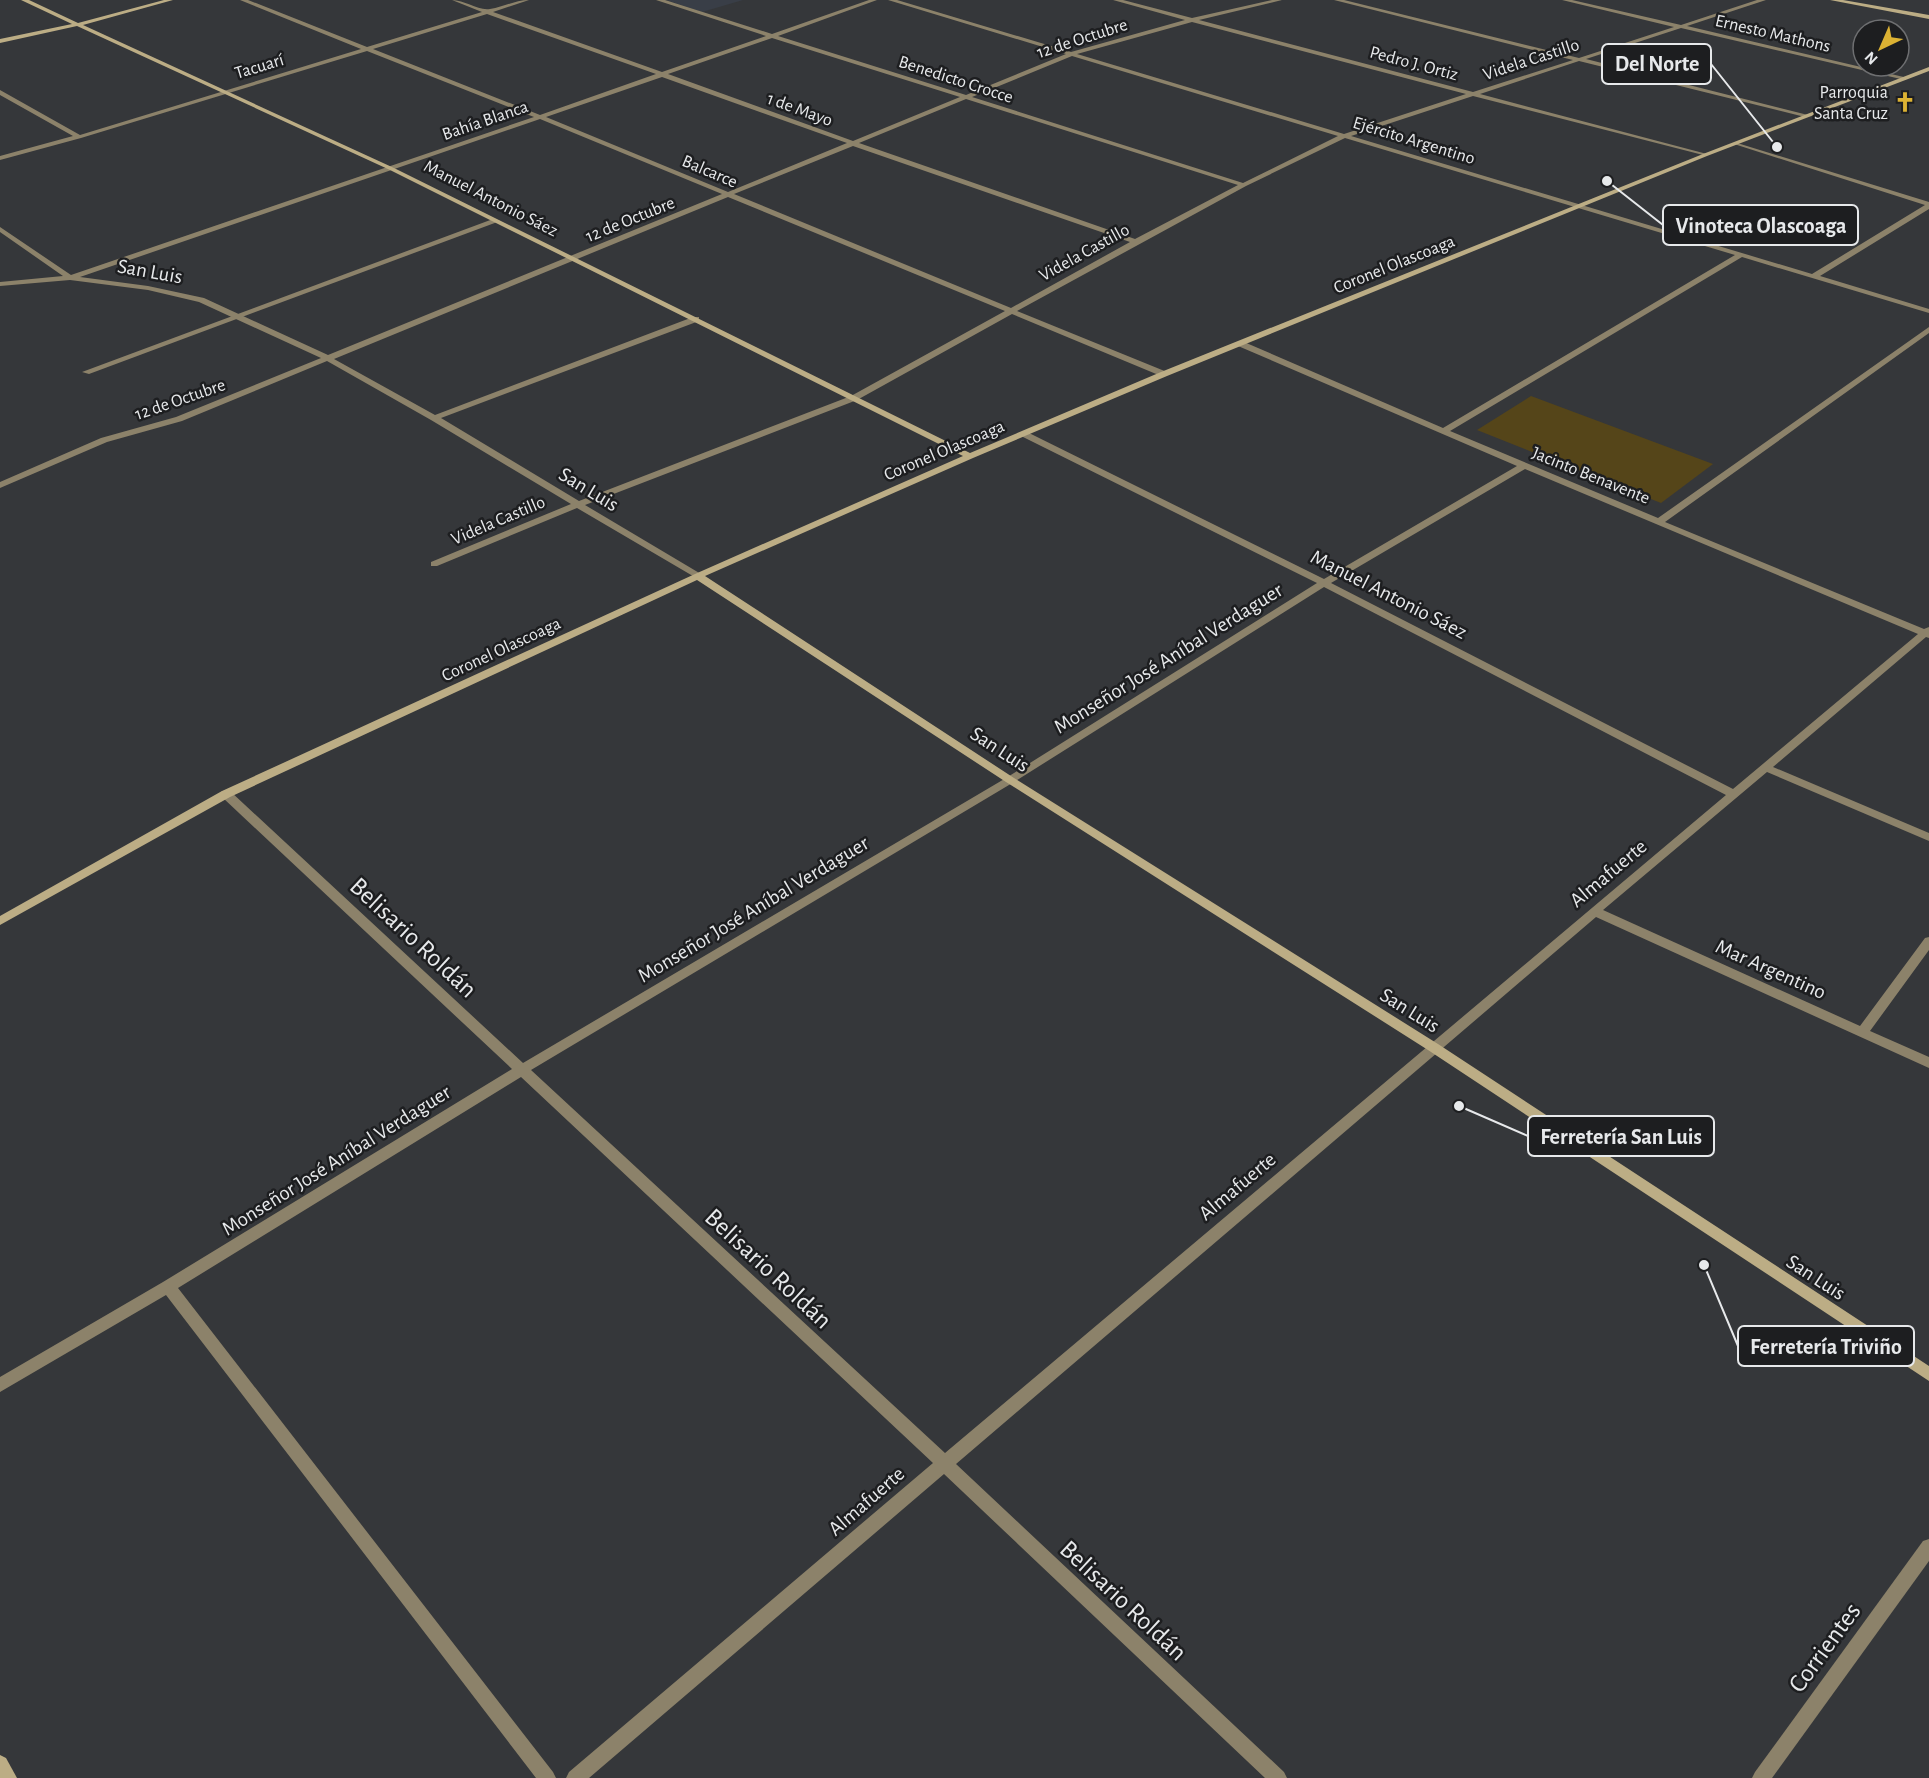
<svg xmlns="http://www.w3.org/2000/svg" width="1929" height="1778" viewBox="0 0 1929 1778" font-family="'Alegreya Sans',sans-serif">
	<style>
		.built { fill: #393e47 }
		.green { fill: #554519 }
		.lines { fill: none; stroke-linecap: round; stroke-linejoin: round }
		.lane { fill: #8c826a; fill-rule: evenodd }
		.street { fill: #8c826a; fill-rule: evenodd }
		.secondary { fill: #bcad85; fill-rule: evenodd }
		.labels { text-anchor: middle; stroke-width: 5; stroke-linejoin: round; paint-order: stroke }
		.far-street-label { font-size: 18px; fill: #e7e9eb; stroke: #1d1e20 }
		.far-poi-label { font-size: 18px; fill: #e7e9eb; stroke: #1d1e20; text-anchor: end }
		.street-label { font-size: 21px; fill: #e7e9eb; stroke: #1d1e20 }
		.near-street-label { font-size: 26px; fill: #e7e9eb; stroke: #1d1e20 }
		.leader { fill: none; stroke: #e7e9eb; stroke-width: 2 }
		.callout-dot { fill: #e7e9eb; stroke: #1d1e20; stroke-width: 2 }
		.callout { fill: #1d1e20; stroke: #e7e9eb; stroke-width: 2 }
		.callout-label { font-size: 22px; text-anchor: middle; font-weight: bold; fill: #e7e9eb }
	</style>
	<rect width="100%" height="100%" fill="#35373a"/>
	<polygon class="built" points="666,0 743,0 702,12"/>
	<polygon class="green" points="1531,396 1713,464 1661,503 1477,430"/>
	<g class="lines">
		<polygon class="lane" points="493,219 500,221 89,374 82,372"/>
		<g class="street">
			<path d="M240,0H248L367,47L482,12L452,0C465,0 478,11 490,9C504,7 515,0 529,0L493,12L662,72L766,36L656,0H665L772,34L869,0H877L778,36L966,95L1066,54L888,0H897L1071,52L1185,20L1113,0H1123L1192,18L1272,0H1282L1199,20L1473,92L1573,60L1334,0H1344L1579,58L1674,27L1562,0H1572L1681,25L1757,0H1766L1687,26L1908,78L1905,80L1681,28L1586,59L1808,115L1805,117L1579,61L1480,94L1707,154V156L1473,96L1351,136L1812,274L1925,205L1734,144V142L1929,202V209L1820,276L1929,309V313L1742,257L1450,431L1658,518L1929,327V333L1665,522L1924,629L1929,627V638L1926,637L1773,767L1929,833V841L1767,772L1603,910L1860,1026L1925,938L1929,937V950L1870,1031L1929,1057V1068L1596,917L956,1464L1284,1772L1287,1778H1265L944,1474L589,1778H566L569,1772L933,1463L521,1077L178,1288L553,1772L556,1778H536L166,1295L0,1392V1377L163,1282L512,1069L222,797L220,794L222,791H230L523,1063L1006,778L1317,583L1021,436V432H1027L1324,579L1517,466L1238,346V342H1244L1443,428L1735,255L1345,138L1246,186L1017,311L1167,372V376H1161L1012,314L857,400L585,505L701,574V578L698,579L577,508L437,566H431V562L571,504L431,420L327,361L182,421L107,442L0,488V482L101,438L176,417L321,358L199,302L148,290L70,280L0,286V282L63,276L0,232V227L71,275L534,117L367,51L81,138L0,160V156L73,136L0,95V90L80,135L361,49ZM487,14L656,74L540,115L373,49ZM1192,22L1466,94L1344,134L1077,54ZM772,38L960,97L853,141L668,74ZM1072,56L1338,136L1243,183L972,97ZM662,77L847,143L728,192L546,117ZM966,99L1238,185L1135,239L859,143ZM540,119L722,194L328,355L204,298L148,286L80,277ZM853,146L1130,242L1011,308L734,194ZM728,197L1005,311L851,396L579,501L441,418L699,321V317H693L435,415L334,359ZM1525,469L1918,634L1733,789L1331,583ZM1324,587L1726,795L945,1453L531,1070L1014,782Z"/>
			<polygon points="1929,1539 1929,1561 1772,1778 1752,1778 1755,1772 1923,1541"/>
		</g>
		<g class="secondary">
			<polygon points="21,0 29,0 78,23 164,0 173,0 83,25 394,168 970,453 1161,372 1703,154 1929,67 1929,71 1707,156 1167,376 973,458 705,576 1014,778 1438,1044 1929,1366 1929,1381 1428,1050 1006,782 697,580 230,797 0,925 0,916 222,791 695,574 963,456 390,170 77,26 0,43 0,39 72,24"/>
			<polygon points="1830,0 1843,0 1929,15 1929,19"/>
			<polygon points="0,1755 6,1758 17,1778 0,1778"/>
		</g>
	</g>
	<defs>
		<g id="church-bare" transform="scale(1.62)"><path d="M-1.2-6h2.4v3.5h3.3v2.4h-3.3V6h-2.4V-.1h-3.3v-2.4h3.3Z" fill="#dcb233" stroke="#1d1e20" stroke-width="2.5" paint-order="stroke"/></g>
	</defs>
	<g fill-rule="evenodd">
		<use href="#church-bare" x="1905" y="102"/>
	</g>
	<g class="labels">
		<g class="far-street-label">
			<text transform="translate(1773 33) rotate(13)" y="6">Ernesto Mathons</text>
			<text transform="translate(1082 38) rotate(-18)" y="6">12 de Octubre</text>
			<text transform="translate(1531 59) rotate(-18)" y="6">Videla Castillo</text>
			<text transform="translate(1414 63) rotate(15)" y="6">Pedro J. Ortiz</text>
			<text transform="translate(259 66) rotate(-17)" y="6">Tacuarí</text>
			<text transform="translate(956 79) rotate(18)" y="6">Benedicto Crocce</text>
			<text transform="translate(800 109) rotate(20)" y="6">1 de Mayo</text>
			<text transform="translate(485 120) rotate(-19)" y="6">Bahía Blanca</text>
			<text transform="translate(1414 140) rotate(17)" y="6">Ejército Argentino</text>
			<text transform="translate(710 171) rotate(23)" y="6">Balcarce</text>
			<text transform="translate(491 198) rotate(27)" y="6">Manuel Antonio Sáez</text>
			<text transform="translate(630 219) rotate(-22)" y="6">12 de Octubre</text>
			<text transform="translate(1084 252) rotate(-29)" y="6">Videla Castillo</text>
			<text transform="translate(1394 264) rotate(-22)" y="6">Coronel Olascoaga</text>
			<text transform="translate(180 399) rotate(-19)" y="6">12 de Octubre</text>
			<text transform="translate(944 450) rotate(-23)" y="6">Coronel Olascoaga</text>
			<text transform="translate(1591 475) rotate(22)" y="6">Jacinto Benavente</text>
			<text transform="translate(498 520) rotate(-23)" y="6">Videla Castillo</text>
			<text transform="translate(501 649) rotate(-25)" y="6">Coronel Olascoaga</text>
		</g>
		<g class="far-poi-label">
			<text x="1888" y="98">Parroquia<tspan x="1888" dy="21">Santa Cruz</tspan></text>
		</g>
		<g class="street-label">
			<text transform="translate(150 271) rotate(10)" y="7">San Luis</text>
			<text transform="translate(589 489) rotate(31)" y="7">San Luis</text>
			<text transform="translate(1389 594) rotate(27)" y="7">Manuel Antonio Sáez</text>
			<text transform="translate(1168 658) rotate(-32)" y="7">Monseñor José Aníbal Verdaguer</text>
			<text transform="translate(1000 749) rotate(33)" y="7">San Luis</text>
			<text transform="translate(1608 873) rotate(-40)" y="7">Almafuerte</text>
			<text transform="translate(753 909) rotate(-31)" y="7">Monseñor José Aníbal Verdaguer</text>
			<text transform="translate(1771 969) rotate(24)" y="7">Mar Argentino</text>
			<text transform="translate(1410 1010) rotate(32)" y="7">San Luis</text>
			<text transform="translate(336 1160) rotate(-32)" y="7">Monseñor José Aníbal Verdaguer</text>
			<text transform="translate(1237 1186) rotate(-40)" y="7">Almafuerte</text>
			<text transform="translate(1816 1277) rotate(33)" y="7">San Luis</text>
			<text transform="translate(866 1501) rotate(-41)" y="7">Almafuerte</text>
		</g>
		<g class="near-street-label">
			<text transform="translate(414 937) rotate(43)" y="9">Belisario Roldán</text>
			<text transform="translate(769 1268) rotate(43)" y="9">Belisario Roldán</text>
			<text transform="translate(1124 1600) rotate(43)" y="9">Belisario Roldán</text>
			<text transform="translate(1824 1647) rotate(-54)" y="9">Corrientes</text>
		</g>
	</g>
	<path class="leader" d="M1777 147L1711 64M1607 181L1663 225M1459 1106L1528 1136M1704 1265L1738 1346"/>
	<g class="callout-dot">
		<circle cx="1777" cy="147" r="6"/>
		<circle cx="1607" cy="181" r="6"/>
		<circle cx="1459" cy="1106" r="6"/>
		<circle cx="1704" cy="1265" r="6"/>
	</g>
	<g class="callout">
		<rect x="1602" y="44" width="109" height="40" rx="6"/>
		<rect x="1663" y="205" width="195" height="40" rx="6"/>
		<rect x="1528" y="1116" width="186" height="40" rx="6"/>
		<rect x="1738" y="1326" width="176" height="40" rx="6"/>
	</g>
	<g class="callout-label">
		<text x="1657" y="71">Del Norte</text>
		<text x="1761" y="233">Vinoteca Olascoaga</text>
		<text x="1621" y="1144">Ferretería San Luis</text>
		<text x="1826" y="1354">Ferretería Triviño</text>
	</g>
	<g transform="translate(1881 48) rotate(224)"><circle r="28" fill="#1d1e20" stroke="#6e6f71" stroke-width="1.5"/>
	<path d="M0-4.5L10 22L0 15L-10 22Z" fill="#dcb233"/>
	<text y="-9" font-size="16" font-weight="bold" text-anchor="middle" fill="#e7e9eb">N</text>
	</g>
</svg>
